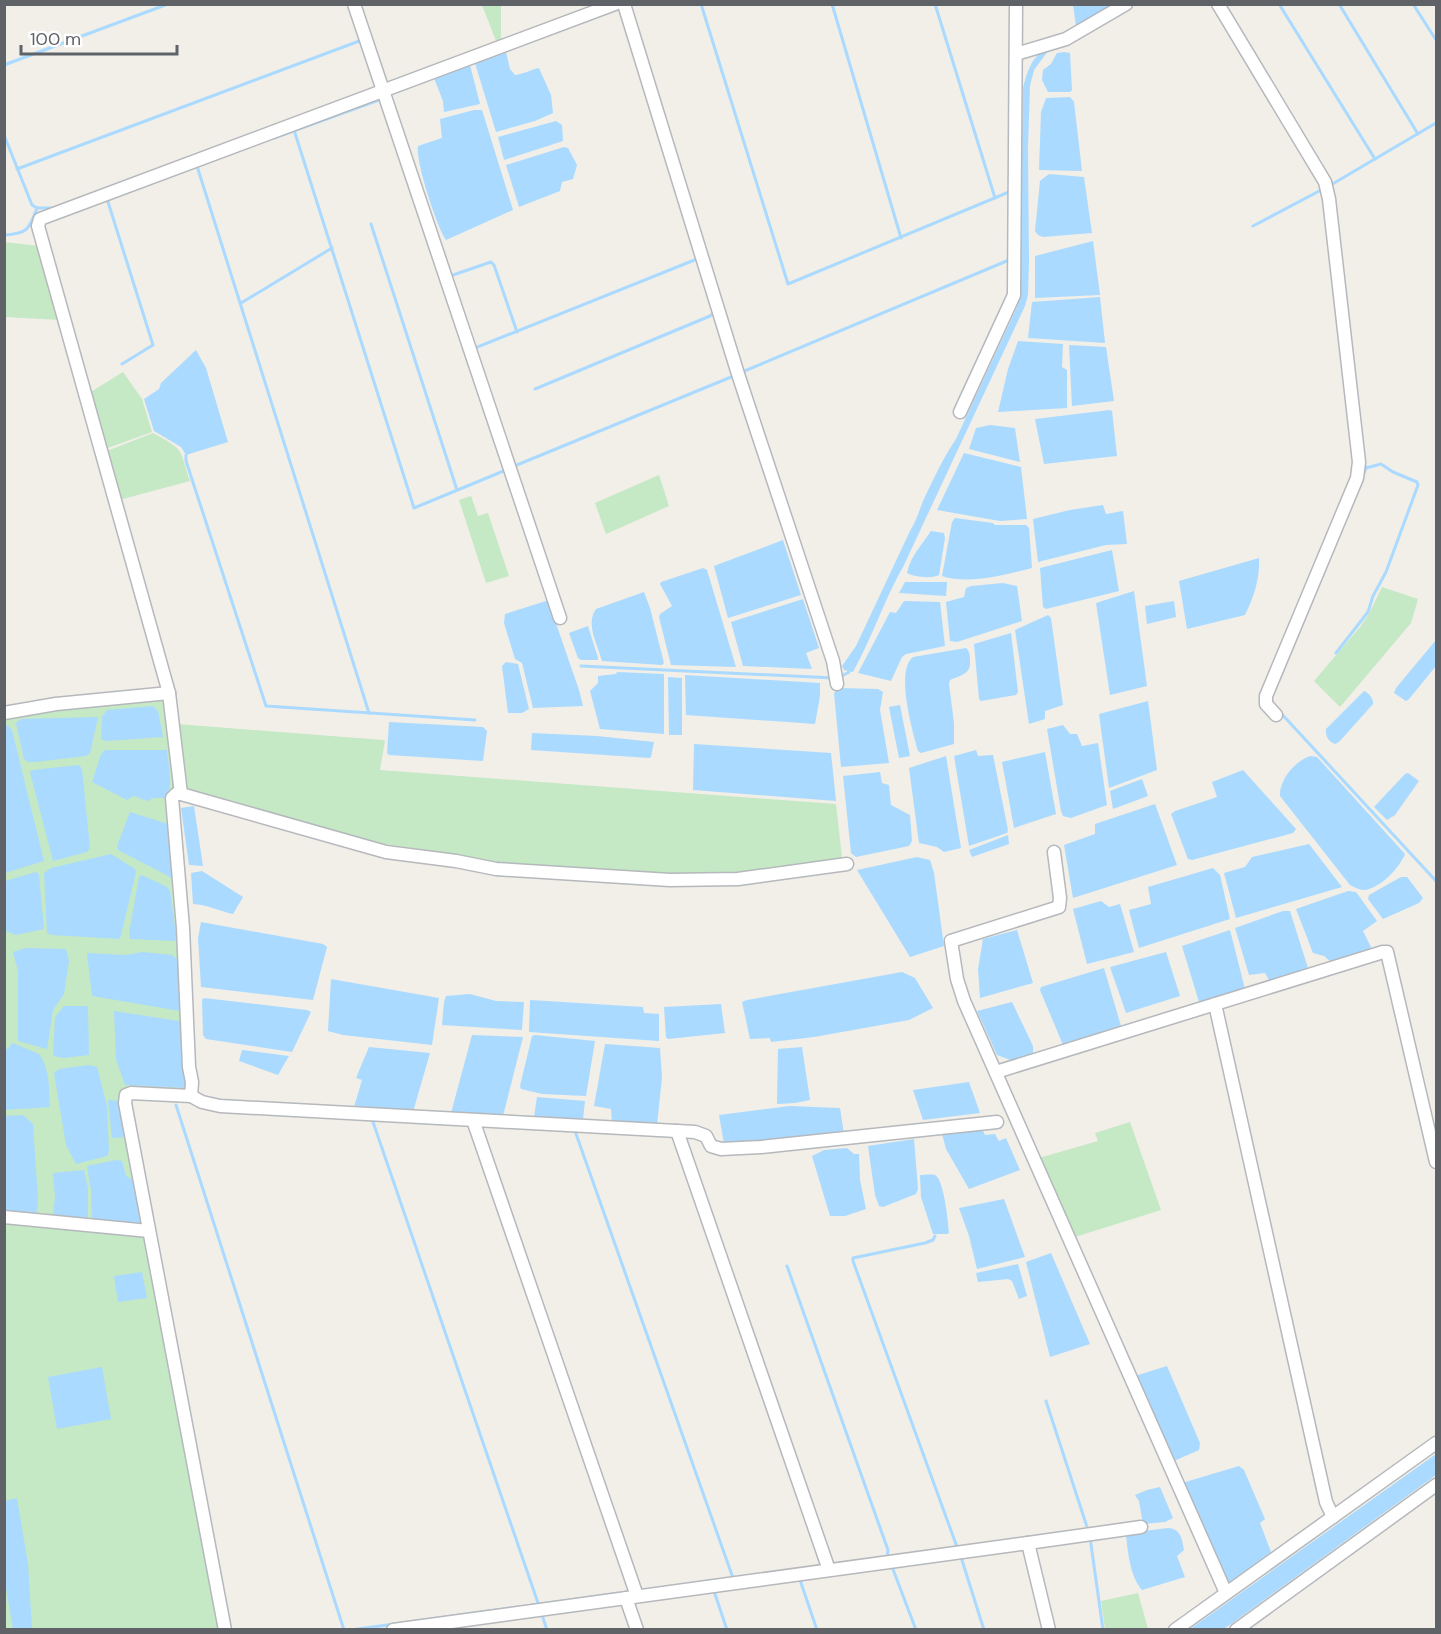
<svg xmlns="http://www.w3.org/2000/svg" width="1441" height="1634" viewBox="0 0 1441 1634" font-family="'DM Sans',sans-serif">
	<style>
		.green { fill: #c5e8c5 }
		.water { fill: #aadaff }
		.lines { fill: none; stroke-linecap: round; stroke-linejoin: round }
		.stream { stroke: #aadaff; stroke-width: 3 }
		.street-casing { stroke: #b5b8bc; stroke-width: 15 }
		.street { stroke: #fff; stroke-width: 12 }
	</style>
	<rect width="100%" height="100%" fill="#f1efe8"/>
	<g class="green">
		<polygon points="482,5 501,5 501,39 496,41"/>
		<polygon points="4,242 39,246 60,320 5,317"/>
		<polygon points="123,372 142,399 152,432 105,449 89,393"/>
		<path d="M153,433C186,451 179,448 190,481L119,500L107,451Z"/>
		<polygon points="659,475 669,506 606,534 595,503"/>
		<polygon points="471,496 478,516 488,513 509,576 486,583 459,500"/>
		<polygon points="1382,587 1418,599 1411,623 1340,707 1314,681 1360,627 1369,614"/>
		<polygon points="165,699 176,785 189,1093 127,1089 120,1094 143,1221 140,1225 5,1214 5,716 47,708"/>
		<polygon points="177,724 383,740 385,741 380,770 836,804 842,858 748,872 677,874 493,862 448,853 378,843 184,788"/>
		<polygon points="1130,1122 1161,1210 1075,1237 1039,1158 1098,1141 1095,1133"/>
		<polygon points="4,1221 146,1233 221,1629 5,1629"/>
		<polygon points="1138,1593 1148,1629 1105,1629 1101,1601"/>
	</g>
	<g class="water">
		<polygon points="1073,5 1116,5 1085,23 1076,26"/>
		<path d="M1051,47L1034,70L1030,86L1028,148L1029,261L1028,295L1025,306L904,565C884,600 872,638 853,672L844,670L842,666L856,646L910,531C916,521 919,512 923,501C933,480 943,458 956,439L1017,307L1021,292L1020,240L1023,88C1027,72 1033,52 1051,47Z"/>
		<path d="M506,52L510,69L515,75C524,74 530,70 539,68L551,95L553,113L535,121L496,132L475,63Z"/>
		<polygon points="1064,52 1070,53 1072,90 1070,92 1048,92 1042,80 1043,70 1051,64 1057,53"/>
		<polygon points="470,65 480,104 444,112 443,101 434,78"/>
		<polygon points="1070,97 1074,102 1082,171 1039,170 1041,112 1046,98"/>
		<path d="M474,110H482L513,210L446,240C437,228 415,160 418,146L442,138L440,119Z"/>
		<polygon points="556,121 562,125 563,141 504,160 498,137"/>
		<polygon points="564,147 568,148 577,165 573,179 562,182 560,191 519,207 506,165"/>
		<polygon points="1049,174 1084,177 1092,233 1043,237 1038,235 1035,231 1040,181"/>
		<polygon points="1093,241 1100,295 1035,298 1035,256"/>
		<polygon points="1100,297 1105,343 1028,338 1032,302"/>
		<polygon points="1018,341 1063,344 1062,367 1067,370 1067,408 998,412 1008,369"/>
		<polygon points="1069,345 1106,347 1114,401 1072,406"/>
		<polygon points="196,350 206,368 228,442 186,455 181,447 154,431 144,399 159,389 161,383"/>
		<polygon points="1110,410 1112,411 1117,456 1044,464 1035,419"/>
		<polygon points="990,425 1015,428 1020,462 969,449 976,428"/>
		<polygon points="964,453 1021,467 1027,519 1000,521 937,510"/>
		<polygon points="1103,505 1106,514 1123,511 1127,544 1106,545 1038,562 1033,519 1070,510"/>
		<path d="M955,518L993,523L995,525H1026L1029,528L1032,568C1005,575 969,585 942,576L952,522Z"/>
		<path d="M931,531L944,533L945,538L939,575C930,579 915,577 907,573C911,555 922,545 931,531Z"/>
		<polygon points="783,540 801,595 728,618 714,566"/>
		<polygon points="1112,550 1119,591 1046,609 1043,607 1040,568"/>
		<path d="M1259,558C1260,579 1254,596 1245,615L1187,629L1179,581Z"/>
		<polygon points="703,568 707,570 736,667 671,665 659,617 660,614 672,606 660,584 661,582"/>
		<polygon points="905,582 947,582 946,596 899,593"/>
		<polygon points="1003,583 1017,586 1022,621 957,642 950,641 946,602 964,597 966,588 971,586"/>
		<polygon points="1134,591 1147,686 1110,695 1096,603"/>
		<path d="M644,592L650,608L664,663L662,665L602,661C598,645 585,624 596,609Z"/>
		<polygon points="803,599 819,648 806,653 812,669 743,666 731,622"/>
		<polygon points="546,601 549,603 579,690 583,706 533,708 522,663 515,659 504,623 505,614"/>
		<polygon points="904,601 940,602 945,646 906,654 902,657 891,681 858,673 890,612 896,613"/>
		<polygon points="1174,601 1176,617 1147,624 1145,606"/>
		<polygon points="1048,615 1051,618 1063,705 1045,711 1045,719 1029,724 1015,630"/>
		<polygon points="588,626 598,658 598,660 581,660 578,658 569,633"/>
		<polygon points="1011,633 1018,692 1016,695 981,701 979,699 974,644"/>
		<polygon points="1436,640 1436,666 1409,699 1406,701 1394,693 1396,688"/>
		<path d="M966,648C970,652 970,655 970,662C971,674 959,676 950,680L949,684L954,723V744L921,753L918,751C913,732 895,671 913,657Z"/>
		<polygon points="506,662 518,664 529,709 522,713 508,713 502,666"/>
		<polygon points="617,672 664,674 664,734 600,729 590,691 598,683 598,676 616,674"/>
		<polygon points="685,675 820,683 820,696 815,724 686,715"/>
		<polygon points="668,677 682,678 682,735 669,735"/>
		<polygon points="839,688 878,689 883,692 880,710 889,763 841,767 834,693"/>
		<path d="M1364,691C1369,693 1374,699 1373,704L1339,742L1335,744C1329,742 1325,736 1326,729Z"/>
		<polygon points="1148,701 1157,770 1109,788 1099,714"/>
		<polygon points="900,705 910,756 899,758 889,707"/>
		<polygon points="153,706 158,711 163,737 106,741 101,739 102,717 107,710"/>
		<polygon points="98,717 90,753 86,756 35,762 28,762 24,759 16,723 21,719"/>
		<polygon points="389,722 483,727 487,731 483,761 389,755 387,753"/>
		<polygon points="5,725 7,725 12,730 44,861 5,873"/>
		<polygon points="1063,725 1070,734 1077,734 1082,746 1098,743 1107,805 1071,818 1063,816 1061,811 1047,729"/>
		<polygon points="532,733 597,736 654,742 651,757 649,758 531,750"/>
		<polygon points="694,744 831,753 836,801 693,790"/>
		<path d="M105,750H167C168,764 174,786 165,798H153L148,801L133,796L127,800L92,782L101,754Z"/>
		<polygon points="976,750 978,756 993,755 1008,830 1007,833 969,846 954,756"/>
		<polygon points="1045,752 1056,814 1014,828 1002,762"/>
		<polygon points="946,756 961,848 944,852 937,847 919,843 909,768"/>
		<path d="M1310,756L1317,757L1405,854C1399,868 1384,884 1369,889C1363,892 1356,888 1350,885L1280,796C1279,780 1295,761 1310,756Z"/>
		<polygon points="79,765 82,769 90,848 87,852 53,861 30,772 33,770"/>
		<polygon points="1243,770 1296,829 1293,833 1192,860 1188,859 1171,814 1175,811 1217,797 1212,782"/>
		<polygon points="880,772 882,783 889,785 891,805 910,815 912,841 909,846 856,857 851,853 843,776"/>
		<polygon points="1408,773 1419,781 1395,815 1387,820 1374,807 1405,774"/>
		<polygon points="1142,779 1148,796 1113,809 1110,791"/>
		<polygon points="1155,804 1177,865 1073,898 1064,845 1095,834 1095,824"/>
		<polygon points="194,806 203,866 189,865 181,808"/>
		<polygon points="130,812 168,824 172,878 118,850 117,846"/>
		<polygon points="1008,835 1009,844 972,857 969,850"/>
		<polygon points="1309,844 1342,887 1236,918 1224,873 1245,867 1252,857"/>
		<polygon points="111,854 135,869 136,872 120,939 52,935 47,933 44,873 51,868"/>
		<polygon points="917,857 930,860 934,873 944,946 910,957 857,870"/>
		<polygon points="1213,868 1220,875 1230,919 1139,948 1129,910 1151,904 1148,887"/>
		<path d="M202,871L243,897L233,914C219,911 208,905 193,904L191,873Z"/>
		<polygon points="36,872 39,875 44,929 16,935 5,931 5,881"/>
		<polygon points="142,875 167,887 170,891 177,941 130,939 129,933 139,877"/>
		<polygon points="1401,877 1407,877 1423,898 1419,903 1383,919 1368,899 1369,895"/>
		<polygon points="1348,891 1356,892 1377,921 1363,931 1371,947 1368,951 1331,962 1324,956 1313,953 1296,909"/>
		<polygon points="1101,901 1109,907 1120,904 1134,952 1087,964 1073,909"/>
		<polygon points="1283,911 1290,911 1308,968 1270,982 1265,973 1249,975 1235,928"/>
		<polygon points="201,922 323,944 327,947 313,1000 201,987 198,938"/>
		<polygon points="1017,930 1033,983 980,998 978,969 983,939"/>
		<polygon points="1230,930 1245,989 1199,1002 1182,946"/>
		<polygon points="25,948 66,949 69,961 64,994 53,1010 47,1049 18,1041 18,971 13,952"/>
		<polygon points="143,952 172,955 178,960 180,1011 92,996 87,953 126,955"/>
		<polygon points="1166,952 1180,996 1126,1013 1110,967"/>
		<polygon points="1104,968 1121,1026 1063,1045 1040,990 1041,987"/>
		<polygon points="902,972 915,978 933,1008 909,1020 814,1037 771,1042 770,1038 750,1039 742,1002 747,1000"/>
		<polygon points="331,979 439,998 432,1045 343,1035 328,1031"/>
		<polygon points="470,994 496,1001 524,1002 522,1030 442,1025 444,1002 446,996"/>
		<polygon points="204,998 307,1010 311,1012 292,1052 206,1039 203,1035 202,1000"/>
		<polygon points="530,1000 643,1007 644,1013 659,1014 659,1041 529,1032"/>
		<polygon points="1012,1002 1033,1046 1033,1055 1013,1061 997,1055 977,1011"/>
		<polygon points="721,1004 725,1033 668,1039 666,1037 664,1007"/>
		<polygon points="64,1006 88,1006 89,1055 63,1058 53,1056 55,1017"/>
		<polygon points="114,1011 179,1021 183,1027 187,1088 125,1085 116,1059"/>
		<polygon points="472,1035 523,1037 503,1116 451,1113"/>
		<polygon points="535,1035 595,1041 586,1096 542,1094 521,1089 520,1086 532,1036"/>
		<path d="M13,1043L39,1054C50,1069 49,1089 50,1107L5,1110V1051Z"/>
		<polygon points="605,1044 660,1048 662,1077 657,1125 612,1124 611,1109 594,1106"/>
		<polygon points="369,1047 430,1053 413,1112 374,1108 356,1109 354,1107 362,1080 356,1078"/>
		<polygon points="802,1047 810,1100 795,1103 777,1104 778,1049"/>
		<polygon points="242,1050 289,1056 278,1075 239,1061"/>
		<polygon points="89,1065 97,1067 107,1106 109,1152 107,1156 76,1164 66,1145 54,1073 59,1069"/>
		<polygon points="969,1082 980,1113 923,1120 913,1090"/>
		<polygon points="537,1097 585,1101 583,1119 534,1117"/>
		<polygon points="108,1100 120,1101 126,1132 123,1137 112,1138"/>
		<polygon points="790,1106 840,1108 844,1134 724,1144 719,1115"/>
		<polygon points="23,1115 33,1124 38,1200 37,1211 34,1214 5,1211 4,1116"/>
		<polygon points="982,1129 985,1135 995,1134 999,1141 1006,1138 1020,1170 969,1189 946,1149 942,1134"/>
		<polygon points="914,1139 918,1189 916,1194 883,1207 879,1206 875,1195 868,1146"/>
		<polygon points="847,1148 854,1154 859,1154 860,1180 866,1209 845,1216 830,1216 812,1156 824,1150"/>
		<polygon points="116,1160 122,1161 126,1176 133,1180 140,1221 137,1223 92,1220 91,1190 87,1166"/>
		<polygon points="84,1170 88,1188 88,1220 53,1216 55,1197 53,1173"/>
		<path d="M920,1175C924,1175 931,1174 935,1175C944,1179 948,1222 949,1233L947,1234H933L921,1197Z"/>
		<polygon points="1004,1199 1025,1257 977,1269 969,1236 959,1208"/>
		<polygon points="1051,1253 1090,1344 1050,1357 1026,1262"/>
		<polygon points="1018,1264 1027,1296 1019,1299 1012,1281 1008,1279 978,1282 976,1273"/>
		<polygon points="142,1272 147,1298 118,1302 114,1276"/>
		<polygon points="1167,1366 1200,1443 1199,1450 1174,1461 1172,1459 1137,1377 1138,1375"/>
		<polygon points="102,1367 111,1419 57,1429 48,1377"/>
		<polygon points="1436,1454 1436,1475 1224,1629 1190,1629"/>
		<polygon points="1239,1466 1244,1470 1265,1519 1260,1523 1271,1552 1230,1582 1228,1582 1182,1483"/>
		<polygon points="1160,1487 1173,1518 1165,1522 1143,1524 1139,1501 1135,1495 1147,1490"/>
		<polygon points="17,1498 28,1564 32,1629 13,1629 5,1583 5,1501"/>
		<path d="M1168,1528C1181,1529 1182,1539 1184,1550L1177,1556L1185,1577L1142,1590C1130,1576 1128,1553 1126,1535L1128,1533Z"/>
	</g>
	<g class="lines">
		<g class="stream">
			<polyline points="701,4 788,284 1009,192"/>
			<polyline points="832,4 901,238"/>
			<polyline points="935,4 995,198"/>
			<polyline points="1279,4 1375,159"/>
			<polyline points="1339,4 1418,134"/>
			<polyline points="1413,4 1436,40"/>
			<polyline points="4,65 168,4"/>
			<polyline points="294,130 414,508 506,470"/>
			<polyline points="4,135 32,205 37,208 55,208"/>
			<polyline points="274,138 379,100"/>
			<polyline points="197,166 369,713"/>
			<polyline points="17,169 362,40"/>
			<polyline points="1329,186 1436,123"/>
			<polyline points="109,197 108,202 153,345 122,364"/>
			<polyline points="371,224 457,490"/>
			<polyline points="1253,226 1323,189"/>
			<path d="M4,235C28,234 29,229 37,208"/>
			<polyline points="453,275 491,262 494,265 517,332"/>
			<polyline points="241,303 332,248"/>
			<polyline points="475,348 697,259"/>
			<polyline points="742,372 1009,260"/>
			<polyline points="535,389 710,316 714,313"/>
			<polyline points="186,455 186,461 266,706 475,720"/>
			<polyline points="512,467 736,375"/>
			<polyline points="1363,476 1366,468 1364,463"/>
			<polyline points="1336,653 1368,612 1373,596 1386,572 1418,485 1417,482 1393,472 1381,464 1366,468"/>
			<polyline points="581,666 834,678"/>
			<polyline points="840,677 849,672"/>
			<polyline points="1279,711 1436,881"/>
			<polyline points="176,1105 344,1630"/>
			<polyline points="372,1119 539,1606"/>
			<polyline points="575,1131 733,1578"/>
			<polyline points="935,1236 933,1240 925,1243 853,1258 853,1261 957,1547 954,1548"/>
			<polyline points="787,1266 888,1550 887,1557 886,1557"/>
			<polyline points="1046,1401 1088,1530"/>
			<polyline points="1090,1537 1103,1630"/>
			<polyline points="959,1557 961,1557 984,1630"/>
			<polyline points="891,1564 916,1630"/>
			<polyline points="799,1577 817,1630"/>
			<polyline points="713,1588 727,1630"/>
			<polyline points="541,1612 547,1630"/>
			<polyline points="351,1630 620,1593"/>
		</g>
		<g class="street-casing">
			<g id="street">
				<polyline points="354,4 560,618"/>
				<polyline points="624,4 738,374 833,661 837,684"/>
				<polyline points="1218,4 1325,182 1329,199 1359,462 1357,478 1266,696 1266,704 1276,715"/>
				<polyline points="1016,54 1066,39 1126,4"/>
				<polyline points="960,412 1014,295 1016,4"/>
				<polyline points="4,713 56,704 169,693"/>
				<polyline points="181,794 169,693 38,226 40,219 615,4"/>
				<polyline points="1054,852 1060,898 1059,907 951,941 957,979 964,1001 1226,1593"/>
				<polyline points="1215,1004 1326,1502 1333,1517"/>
				<polyline points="996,1072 1383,952 1387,952 1436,1162"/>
				<polyline points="191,1096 202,1102 220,1106 695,1132 706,1136 711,1146 721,1149 761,1147 997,1122"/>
				<polyline points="473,1120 637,1596"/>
				<polyline points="677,1131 829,1570"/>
				<polyline points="4,1217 149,1231"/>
				<polyline points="1028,1543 1141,1527"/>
				<polyline points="626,1598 637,1630"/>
				<polyline points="225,1630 125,1103 126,1095 131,1093 191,1096 192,1082 189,1067 183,928 172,798 176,794 181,794 386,852 456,861 496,869 670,880 738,879 847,864"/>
				<polyline points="393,1630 1028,1543 1049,1630"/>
				<polyline points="1175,1630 1436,1443"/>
				<polyline points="1236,1630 1436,1485"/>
			</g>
		</g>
		<use href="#street" class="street"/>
	</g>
	<rect width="1441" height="1634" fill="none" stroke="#5f6368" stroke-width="12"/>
	<path d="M21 45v9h156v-9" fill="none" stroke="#5f6368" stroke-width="3"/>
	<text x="30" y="45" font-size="18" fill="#5f6368" stroke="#ffffff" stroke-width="4.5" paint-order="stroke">100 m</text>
</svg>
